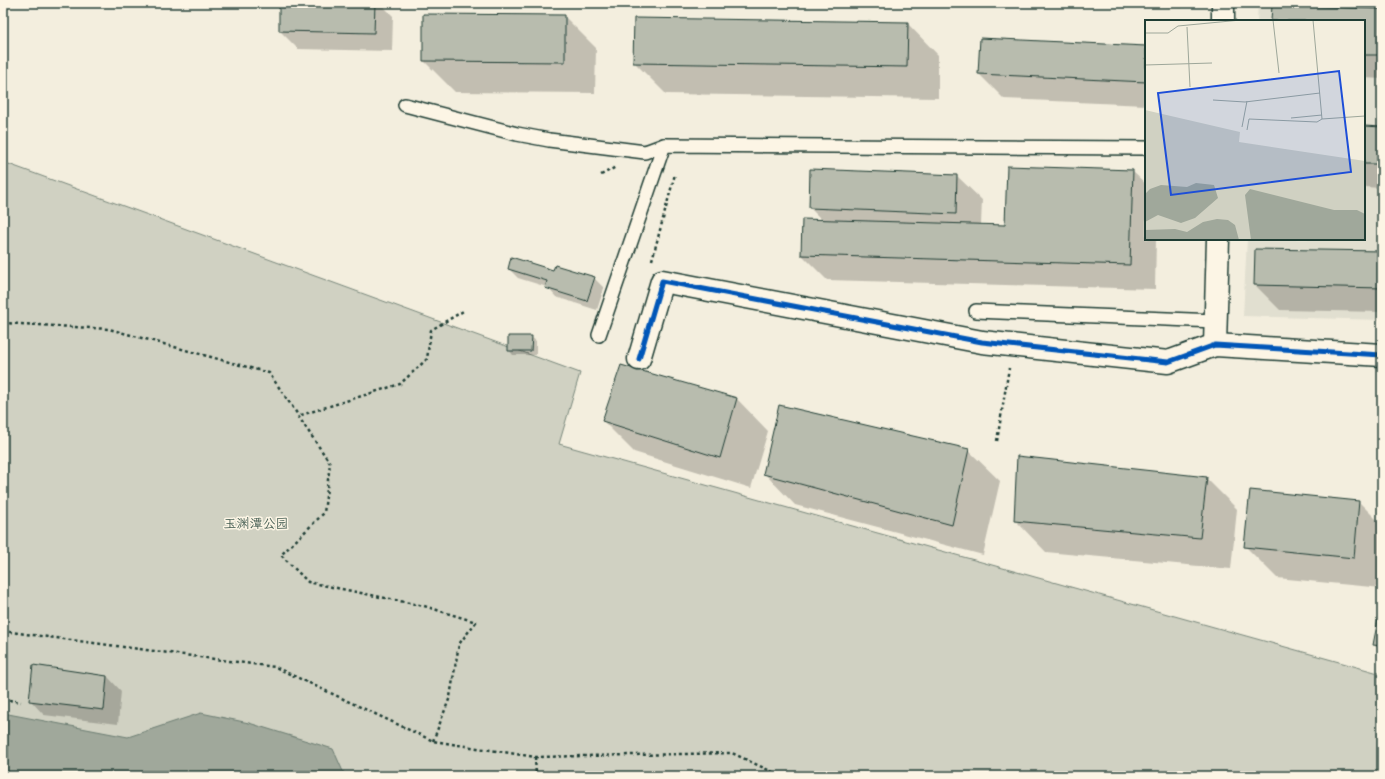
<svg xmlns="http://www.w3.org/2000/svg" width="1385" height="779" viewBox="0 0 1385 779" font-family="Itim,'LXGW WenKai TC',sans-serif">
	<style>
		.built { fill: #e1dfd0 }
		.green { fill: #d0d1c2; stroke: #78877b }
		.water { fill: #a0a89b; stroke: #6c7d72 }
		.shadow { fill: #0003 }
		.building { fill: #b8bcae; stroke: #1f3d34 }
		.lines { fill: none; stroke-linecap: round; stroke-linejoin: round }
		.service-casing { stroke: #1f3d34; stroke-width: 16 }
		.minor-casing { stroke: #1f3d34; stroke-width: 25 }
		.path { stroke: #1f3d34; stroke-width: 2.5; stroke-dasharray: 3 3; stroke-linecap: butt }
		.service { stroke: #fcf5e5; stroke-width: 13 }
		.minor { stroke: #fcf5e5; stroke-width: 22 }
		.cycleway-casing { stroke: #fcf5e5; stroke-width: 8 }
		.cycleway { stroke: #0057b8; stroke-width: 5 }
		.labels { text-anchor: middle; stroke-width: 3; stroke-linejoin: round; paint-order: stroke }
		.park-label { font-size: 13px; fill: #425b50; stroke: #fcf5e5 }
		.inset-road { fill: none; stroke: #9ea79a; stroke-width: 1 }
		.view { fill: #1d4ed8; fill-opacity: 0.15; stroke: #1d4ed8; stroke-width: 2 }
		.inset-edge { fill: none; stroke: #1f3d34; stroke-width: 2 }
	</style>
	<rect width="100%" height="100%" fill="#f3eede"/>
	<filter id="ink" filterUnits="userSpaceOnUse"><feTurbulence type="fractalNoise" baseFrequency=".025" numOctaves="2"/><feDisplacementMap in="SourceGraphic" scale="8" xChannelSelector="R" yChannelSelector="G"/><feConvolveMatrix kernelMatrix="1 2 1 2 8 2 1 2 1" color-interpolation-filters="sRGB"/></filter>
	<g filter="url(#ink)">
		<polygon class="built" points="1258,3 1382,3 1382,320 1243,316 1247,239 1364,239 1364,21 1257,21"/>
		<polygon class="green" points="3,162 580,373 559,444 1382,674 1382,776 3,776"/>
		<polygon class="water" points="3,713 128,737 201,713 249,723 333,749 345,776 3,776"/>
		<g class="shadow">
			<polygon points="280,3 380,3 393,16 392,51 298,49 280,31"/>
			<polygon points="1085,3 1183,3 1183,8"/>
			<polygon points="1382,10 1382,79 1364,78 1364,21 1272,21"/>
			<polygon points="564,16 596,48 595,93 455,92 424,61"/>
			<polygon points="907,23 938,55 938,98 666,94 634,62"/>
			<polygon points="1146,47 1146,105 1004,99 979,74"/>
			<polygon points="1364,127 1382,128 1382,188 1364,187"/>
			<polygon points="1132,171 1146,184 1146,239 1156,239 1155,289 827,280 802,255 823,221 810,208 957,176 982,200 981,225 1006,226"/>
			<polygon points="1256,250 1382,252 1382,312 1280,310 1255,285"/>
			<polygon points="509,269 554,271 594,278 604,288 597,310 556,297 547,287 518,278"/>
			<polygon points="531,337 536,341 536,355 513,355 509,350"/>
			<polygon points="622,366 737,399 768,431 751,488 634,452 603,421"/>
			<polygon points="968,450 1000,481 983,555 795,505 764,473"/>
			<polygon points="1206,478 1237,509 1231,569 1046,552 1015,520"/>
			<polygon points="1251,491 1359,502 1382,525 1382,588 1277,578 1246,547"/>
			<polygon points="1382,605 1382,652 1374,645"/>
			<polygon points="107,676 121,691 118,724 44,715 30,700"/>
		</g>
		<g class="building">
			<polygon points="279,3 375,3 374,33 279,31"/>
			<polygon points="1272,5 1382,9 1382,55 1364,55 1364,21 1271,21"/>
			<polygon points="423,14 565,15 565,62 423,61"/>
			<polygon points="634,18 908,22 907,67 633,63"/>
			<polygon points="980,38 1146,46 1146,82 978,74"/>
			<polygon points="1364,126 1382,127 1382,164 1364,164"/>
			<polygon points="1007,166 1133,170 1130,265 801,255 802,219 1005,225"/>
			<polygon points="810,169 957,175 956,214 809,208"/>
			<polygon points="1255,249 1382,251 1382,288 1254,285"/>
			<polygon points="511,257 553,270 555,265 595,277 587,301 545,288 547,281 508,269"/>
			<polygon points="508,336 532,336 531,351 508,351"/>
			<polygon points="621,365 737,398 720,458 602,421"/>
			<polygon points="779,405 969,449 952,525 763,474"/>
			<polygon points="1017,456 1207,477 1200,538 1014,521"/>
			<polygon points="1250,490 1359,501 1354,558 1244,547"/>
			<polygon points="1381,604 1382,604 1382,646 1373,645"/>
			<polygon points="33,665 107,676 104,710 29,701"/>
		</g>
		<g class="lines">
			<g class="service-casing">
				<g id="service">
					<polyline points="405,105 517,134 549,140 645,152 664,145 1146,148"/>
					<polyline points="976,311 1215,321"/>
					<polyline points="599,335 664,145"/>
				</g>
			</g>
			<g class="minor-casing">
				<g id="minor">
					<polyline points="1223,21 1223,3"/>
					<polyline points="1215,345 1218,239"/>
					<polyline points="639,359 662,281 982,342 1168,362 1215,345 1382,355"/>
				</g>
			</g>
			<g class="path">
				<polyline points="601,175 616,167"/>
				<polyline points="652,260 675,174"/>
				<polyline points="3,323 109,329 269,373 298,415"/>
				<polyline points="997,441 1009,368"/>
				<polyline points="3,631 275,667 433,741 535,757 732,753 781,776"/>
				<polyline points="3,699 21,702"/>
				<polyline points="433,741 450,697 459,644 476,622 424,606 308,582 281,555 324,513 330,463 298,416 400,384 427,359 431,330 465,310"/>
				<polyline points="535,757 536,776"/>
			</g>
			<use href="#service" class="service"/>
			<use href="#minor" class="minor"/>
			<g class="cycleway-casing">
				<polyline id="cycleway" points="639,359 662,281 982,342 1168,362 1215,345 1382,355"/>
			</g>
			<use href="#cycleway" class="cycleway"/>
		</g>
	</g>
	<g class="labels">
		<g class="park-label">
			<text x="256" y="528">玉渊潭公园</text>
		</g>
	</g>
	<g transform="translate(1145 20)">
		<rect width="220" height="220" fill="#f3eede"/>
		<path d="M0,90L95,112L94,122L220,141V220H0Z" fill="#d0d1c2"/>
		<path d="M51,163L69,165L73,178L50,198L36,203L13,195L0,202V174L5,169L16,165L42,167ZM105,169L189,190H212L220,194V220H106L100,175ZM72,199L83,200L90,205L94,220H0V210L30,209L42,212L58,202Z" fill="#a0a89b"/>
		<path class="inset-road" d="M128,0L134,53M168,0L177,99M42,7L45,67M0,13H23L33,6L96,0M0,45L67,43M68,80L100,82L175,73M146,98L177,95M97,107L102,81M102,110L104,99L172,102L177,99L220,96"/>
		<path class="view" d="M194,51L206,152L26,175L13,73Z"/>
		<rect width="220" height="220" class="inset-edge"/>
	</g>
	<rect width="1385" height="779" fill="none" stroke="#fcf5e5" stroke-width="16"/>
	<rect x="8" y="8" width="1369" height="763" fill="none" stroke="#1f3d34" stroke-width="1.5" filter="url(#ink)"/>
</svg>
